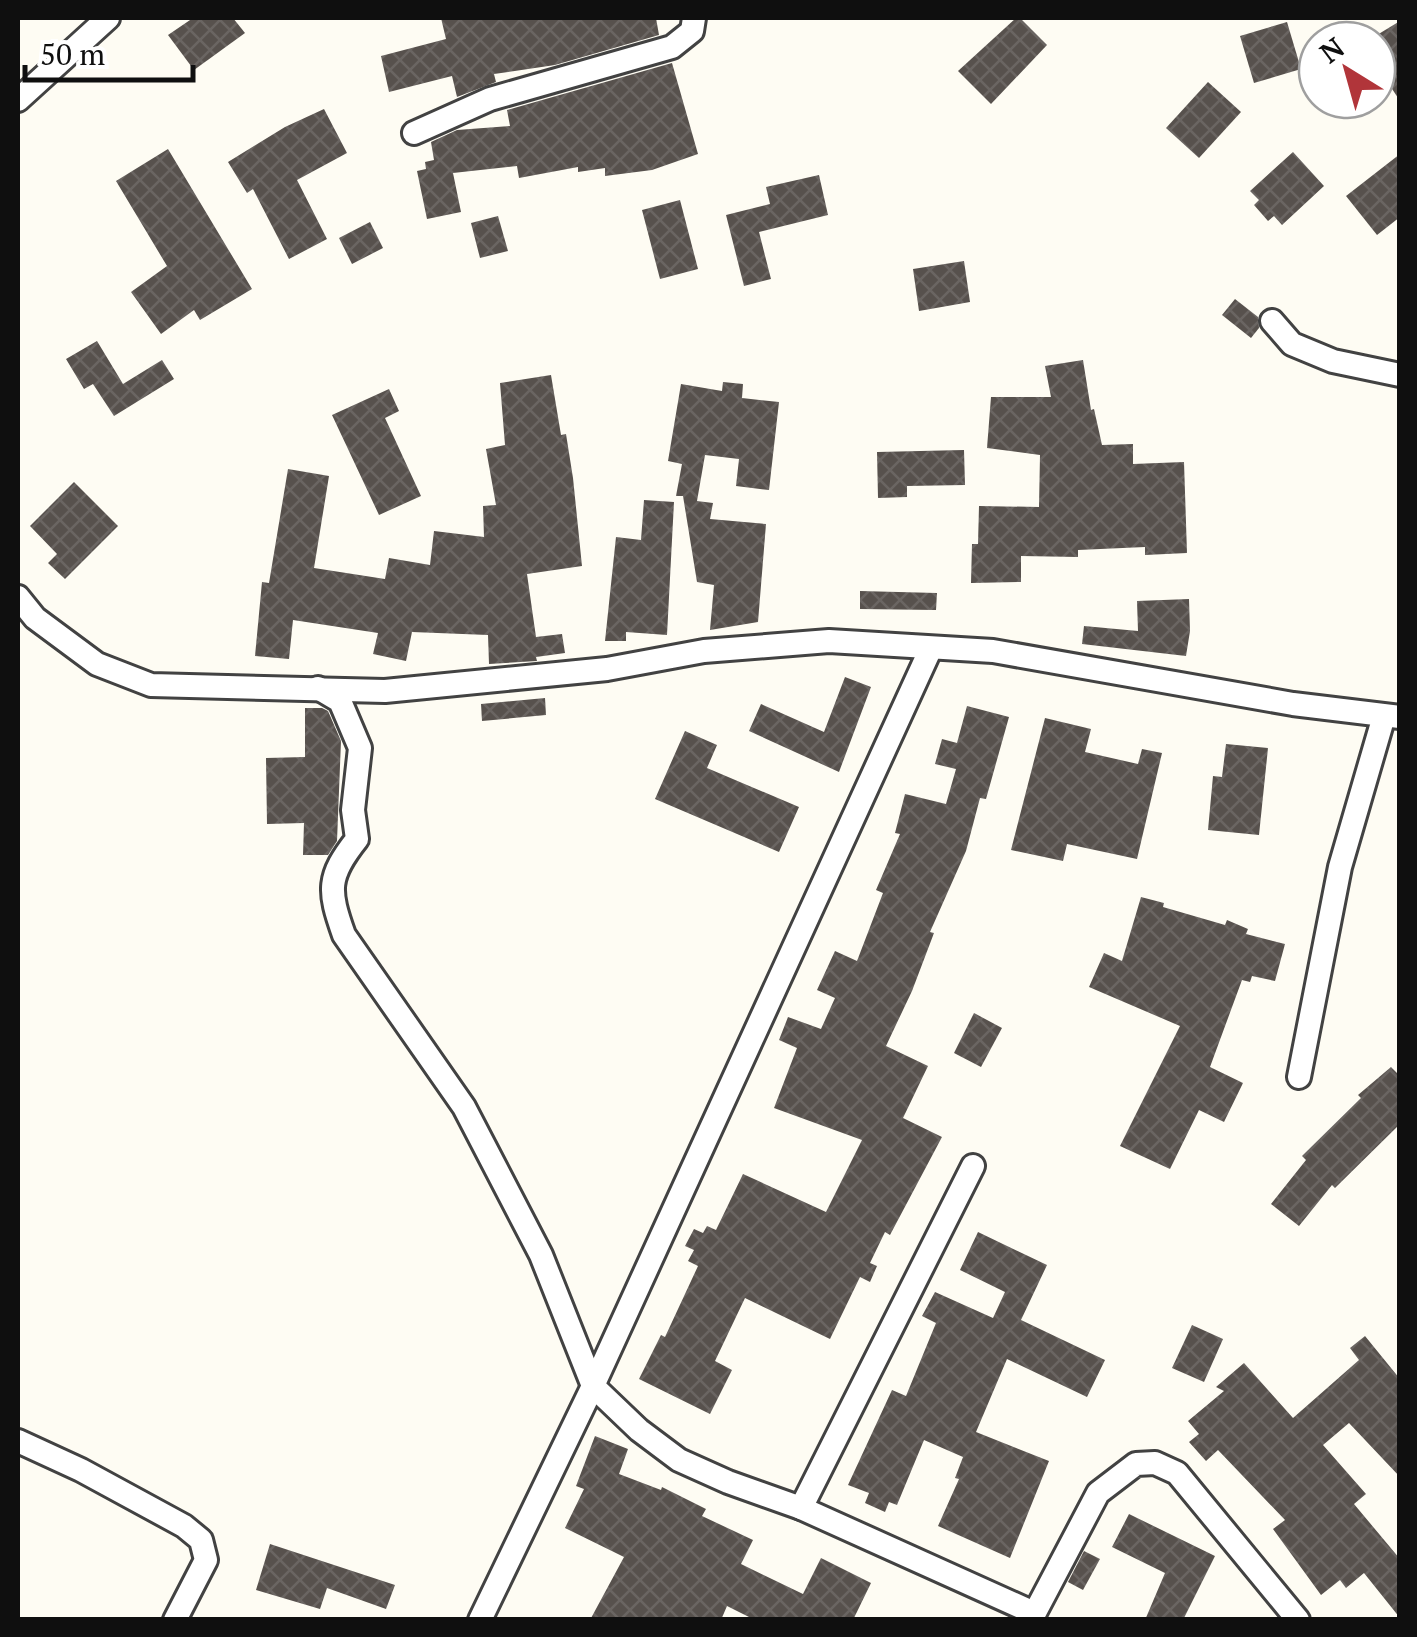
<svg xmlns="http://www.w3.org/2000/svg" width="1417" height="1637" viewBox="0 0 1417 1637" font-family="'PT Serif',serif">
	<style>
		.building { fill: url(#building-cross-hatch) }
		.lines { fill: none; stroke-linecap: round; stroke-linejoin: round }
		.minor-casing { stroke: #424242; stroke-width: 28 }
		.minor { stroke: #fff; stroke-width: 22 }
	</style>
	<defs>
		<pattern id="building-cross-hatch" width="8" height="8" patternUnits="userSpaceOnUse" patternTransform="scale(2.5)"><rect width="8" height="8" fill="#57514d"/><path d="M0 0l8 8M0 8l8-8" fill="none" stroke="#6a6562"/></pattern>
	</defs>
	<rect width="100%" height="100%" fill="#fefcf3"/>
	<g class="building">
		<polygon points="193,18 233,18 245,33 194,70 168,35"/>
		<polygon points="441,18 656,18 659,35 555,65 494,74 496,82 457,97 452,76 389,92 381,56 446,39"/>
		<polygon points="1016,18 1020,18 1047,45 991,104 958,71"/>
		<polygon points="1400,21 1400,101 1377,66 1377,35"/>
		<polygon points="1287,22 1301,69 1254,83 1240,36"/>
		<polygon points="672,63 698,154 652,170 605,176 605,168 578,172 578,167 519,178 517,166 453,173 461,212 427,219 417,171 426,169 425,162 434,160 431,142 457,130 510,126 507,110"/>
		<polygon points="1208,82 1241,112 1199,158 1166,128"/>
		<polygon points="324,109 347,153 297,180 327,239 289,259 253,189 247,193 228,162 285,127"/>
		<polygon points="168,149 252,289 200,320 194,310 161,334 131,292 167,266 116,181"/>
		<polygon points="1293,152 1324,186 1282,225 1274,216 1268,221 1254,205 1259,200 1250,191"/>
		<polygon points="1400,154 1400,217 1377,235 1346,196"/>
		<polygon points="819,175 828,215 759,232 771,279 744,286 726,215 770,204 766,187"/>
		<polygon points="680,200 698,269 660,279 642,210"/>
		<polygon points="498,216 508,251 480,258 471,223"/>
		<polygon points="370,222 383,248 352,264 339,238"/>
		<polygon points="964,261 970,302 919,311 913,269"/>
		<polygon points="1235,299 1258,317 1259,328 1251,338 1222,315"/>
		<polygon points="97,341 123,384 162,360 174,379 114,416 93,384 84,389 66,359"/>
		<polygon points="1083,360 1091,410 1094,409 1102,445 1133,444 1133,464 1184,462 1187,553 1145,555 1145,547 1078,550 1078,557 1021,556 1021,582 971,583 972,544 978,544 979,506 1039,507 1040,455 987,448 991,397 1051,397 1045,366"/>
		<polygon points="551,375 561,435 566,434 573,478 582,566 527,574 536,637 562,634 565,653 536,657 537,661 489,664 488,635 412,632 406,661 373,654 378,633 293,620 289,659 255,656 262,582 269,583 288,469 329,476 314,568 385,579 389,558 430,565 434,531 484,537 483,506 496,505 486,449 505,445 500,383"/>
		<polygon points="723,382 743,384 742,398 779,402 769,490 736,486 739,459 705,455 697,501 713,503 710,519 766,524 758,622 710,630 714,585 697,582 683,496 676,496 682,464 668,461 681,384 722,391"/>
		<polygon points="389,389 399,411 385,418 421,496 379,515 332,415"/>
		<polygon points="964,450 965,485 907,486 907,497 878,498 877,452"/>
		<polygon points="74,482 118,526 65,579 48,563 57,554 30,526"/>
		<polygon points="644,500 674,502 667,635 626,632 626,641 605,641 616,537 641,540"/>
		<polygon points="860,591 937,593 936,610 860,609"/>
		<polygon points="1189,599 1190,631 1186,656 1082,644 1084,626 1138,631 1137,601"/>
		<polygon points="845,677 871,687 839,772 749,731 761,704 824,732"/>
		<polygon points="545,698 546,715 482,721 481,704"/>
		<polygon points="967,706 1009,717 986,799 980,798 966,851 930,932 934,933 912,991 886,1046 928,1066 903,1118 942,1137 890,1235 885,1232 870,1263 877,1266 870,1282 860,1277 830,1339 745,1298 715,1361 732,1370 710,1414 639,1379 661,1335 665,1337 698,1266 688,1261 694,1250 685,1246 694,1229 703,1233 707,1226 716,1230 743,1174 826,1212 862,1140 774,1108 797,1048 779,1040 788,1017 821,1029 835,998 817,990 835,951 857,961 883,893 876,890 900,834 895,833 905,794 946,804 956,769 935,764 942,739 957,743"/>
		<polygon points="305,708 322,708 328,711 341,741 337,841 328,855 303,855 304,823 267,824 266,758 305,757"/>
		<polygon points="1045,718 1091,729 1085,752 1138,764 1142,749 1162,753 1137,859 1067,844 1063,861 1011,850"/>
		<polygon points="685,731 717,745 707,768 799,807 779,852 655,799"/>
		<polygon points="1226,744 1268,748 1259,835 1208,830 1213,776 1222,777"/>
		<polygon points="1141,897 1164,903 1163,907 1225,925 1227,920 1248,929 1246,934 1285,944 1275,981 1252,976 1250,982 1242,980 1210,1067 1243,1083 1224,1122 1199,1110 1170,1169 1120,1146 1180,1026 1089,987 1104,953 1122,961"/>
		<polygon points="974,1013 1002,1028 981,1067 954,1053"/>
		<polygon points="1391,1067 1400,1076 1400,1124 1335,1188 1332,1185 1299,1226 1271,1204 1306,1160 1302,1156 1361,1098 1358,1095"/>
		<polygon points="978,1232 1047,1265 1021,1320 1105,1360 1087,1397 1007,1359 976,1432 1049,1461 1010,1558 938,1526 959,1479 955,1478 963,1457 924,1440 897,1505 889,1502 885,1512 865,1503 869,1493 848,1485 892,1390 906,1396 936,1323 922,1316 935,1292 993,1318 1005,1292 960,1270"/>
		<polygon points="1192,1325 1223,1339 1204,1382 1172,1368"/>
		<polygon points="1365,1336 1400,1379 1400,1477 1349,1423 1323,1445 1366,1494 1354,1504 1400,1559 1400,1618 1364,1573 1346,1588 1340,1580 1321,1595 1273,1529 1285,1520 1218,1450 1206,1461 1189,1442 1199,1434 1188,1421 1224,1391 1216,1387 1244,1363 1293,1418 1359,1360 1350,1348"/>
		<polygon points="595,1436 628,1449 619,1474 661,1490 662,1487 706,1509 702,1516 753,1540 741,1564 803,1594 821,1558 871,1583 853,1620 755,1620 727,1606 721,1620 590,1620 624,1557 565,1528 584,1489 576,1486"/>
		<polygon points="1129,1514 1215,1556 1183,1620 1145,1620 1165,1573 1112,1547"/>
		<polygon points="270,1544 395,1585 386,1609 327,1588 320,1609 256,1590"/>
		<polygon points="1084,1551 1100,1559 1083,1590 1068,1582"/>
	</g>
	<g class="lines">
		<g class="minor-casing">
			<g id="minor">
				<polyline points="18,100 108,18"/>
				<polyline points="414,133 490,99 672,47 692,31 694,18"/>
				<polyline points="1272,321 1292,344 1333,361 1400,375"/>
				<polyline points="18,597 35,618 97,664 151,685 385,691 607,669 704,651 829,641 993,651 1293,704 1400,717"/>
				<path d="M318,688L340,701L360,748L353,810L357,839C327,877 328,890 344,935L464,1107L541,1255L593,1386L639,1430L679,1460L728,1482L801,1508L1034,1613"/>
				<polyline points="1299,1077 1340,867 1384,716"/>
				<polyline points="18,1441 81,1470 184,1526 201,1540 206,1560 175,1620"/>
				<polyline points="801,1508 973,1166"/>
				<polyline points="480,1620 593,1386 931,648"/>
				<polyline points="1031,1620 1098,1493 1136,1464 1155,1463 1177,1473 1298,1620"/>
			</g>
		</g>
		<use href="#minor" class="minor"/>
	</g>
	<rect width="1417" height="1637" fill="none" stroke="#0f0f0f" stroke-width="40"/>
	<g transform="translate(1347 70) rotate(323)"><circle r="48" fill="#ffffff" stroke="#9f9f9f" stroke-width="2.5"/>
	<path d="M0-8L18 38L0 25L-18 38Z" fill="#b1353a"/>
	<text y="-15" font-size="28" font-weight="bold" text-anchor="middle" fill="#0f0f0f">N</text>
	</g>
	<path d="M25 65v15h168v-15" fill="none" stroke="#0f0f0f" stroke-width="5"/>
	<text x="40" y="65" font-size="30" fill="#0f0f0f" stroke="#ffffff" stroke-width="8" paint-order="stroke">50 m</text>
</svg>
